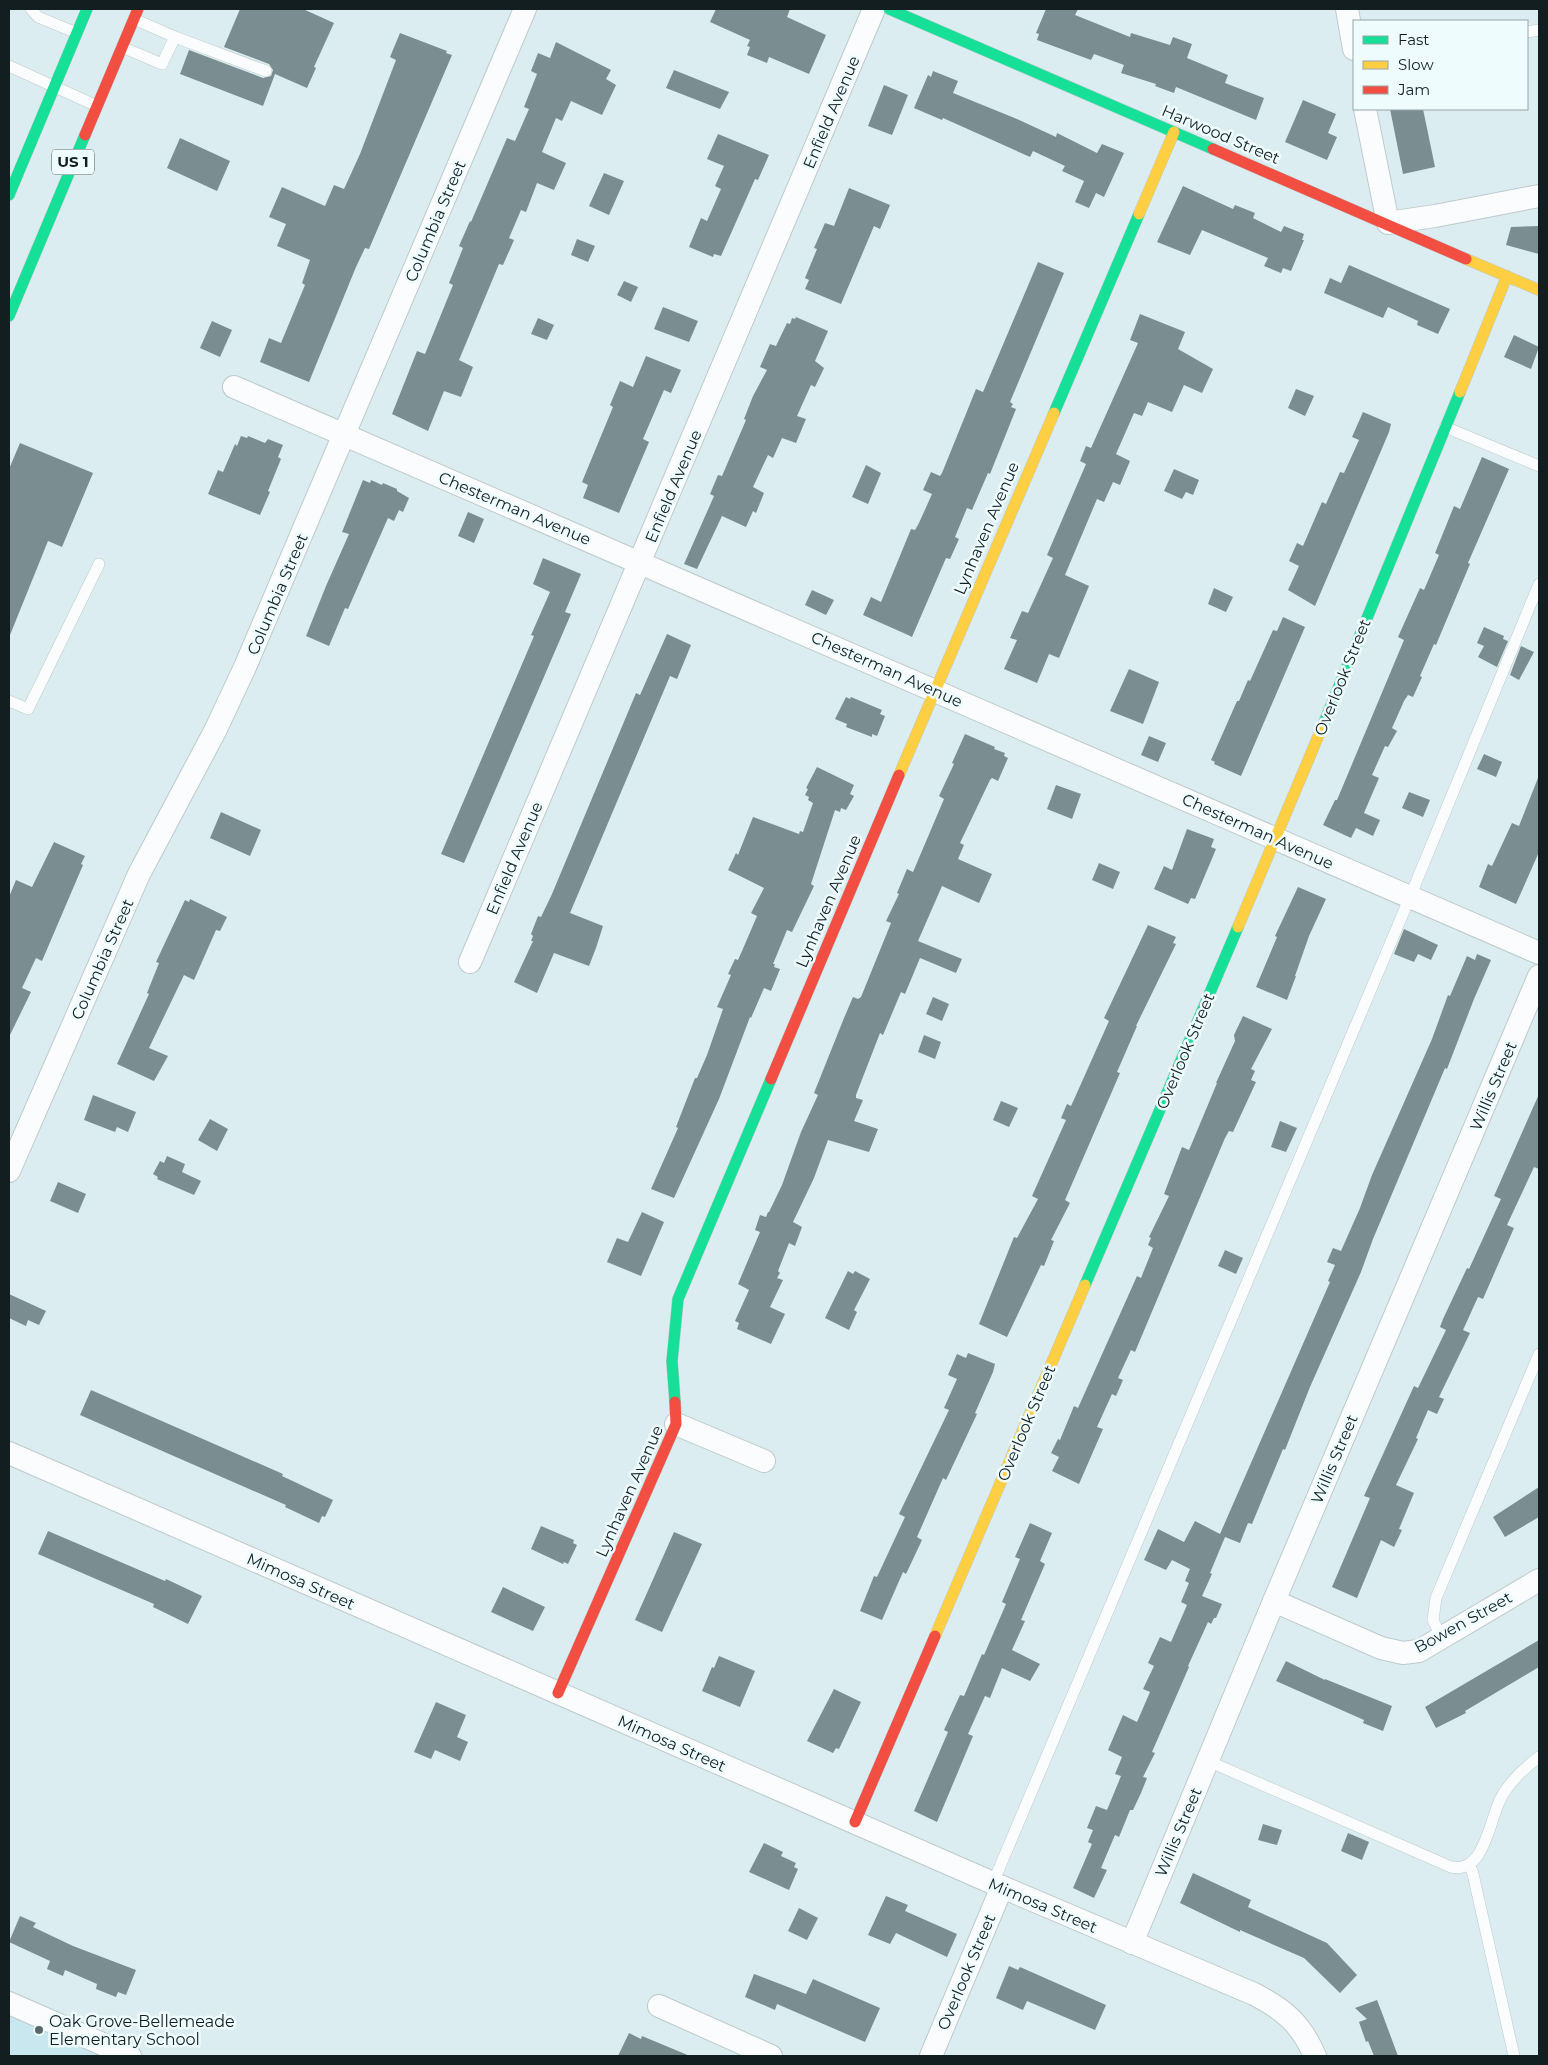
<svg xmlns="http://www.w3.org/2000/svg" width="1548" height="2065" viewBox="0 0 1548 2065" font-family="Montserrat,sans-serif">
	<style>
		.built { fill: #c9e7ee }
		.building { fill: #7a8e92 }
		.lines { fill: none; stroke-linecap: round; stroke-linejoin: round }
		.lane-casing { stroke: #bdcacc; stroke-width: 12 }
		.street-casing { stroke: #bdcacc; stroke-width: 24 }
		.fast-casing { stroke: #bdcacc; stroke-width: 12 }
		.slow-casing { stroke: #bdcacc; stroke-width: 12 }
		.jam-casing { stroke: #bdcacc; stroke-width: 12 }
		.lane { stroke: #fafcfd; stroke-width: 11 }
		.street { stroke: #fafcfd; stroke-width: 22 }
		.fast { stroke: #16e098; stroke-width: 11 }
		.slow { stroke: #ffcf43; stroke-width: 11 }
		.jam { stroke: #f24e42; stroke-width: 11 }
		.poi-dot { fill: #59666a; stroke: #effcfe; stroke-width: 2 }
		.labels { text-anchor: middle; stroke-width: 5; stroke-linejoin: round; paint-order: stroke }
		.shield { fill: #effcfe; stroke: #556163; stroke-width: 1 }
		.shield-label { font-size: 15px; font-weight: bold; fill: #131e21 }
		.street-label { font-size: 16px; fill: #131e21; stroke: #effcfe }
		.poi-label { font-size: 16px; fill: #131e21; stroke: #effcfe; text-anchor: start }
	</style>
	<rect width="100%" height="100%" fill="#dbedf1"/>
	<polygon class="built" points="9,2003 130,2056 9,2056"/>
	<g class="building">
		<polygon points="240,9 303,9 334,23 314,67 316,68 307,88 275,74 263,106 180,74 189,50 263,78 271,76 273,70 269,64 224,47"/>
		<polygon points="716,9 790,9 787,17 826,35 809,74 769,57 767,63 747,55 750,47 747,46 750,40 710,22"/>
		<polygon points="1046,9 1078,9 1075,15 1130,37 1131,33 1170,45 1173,37 1192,44 1187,58 1228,75 1225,83 1264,98 1256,120 1176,87 1174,93 1155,86 1156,84 1121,73 1124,65 1094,54 1091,60 1037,40 1039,34 1036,33"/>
		<polygon points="400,33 447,51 446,53 452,55 369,249 365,248 356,267 309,382 260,362 269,338 281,343 305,285 302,283 310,260 277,246 286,224 269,217 282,187 325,206 334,185 344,189 360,154 396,60 390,57"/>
		<polygon points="556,42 611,70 606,79 616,85 602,115 571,101 562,121 556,118 542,152 566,163 554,190 537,183 526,212 521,210 509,238 514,240 503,265 499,264 459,360 473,367 461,397 444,391 428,431 392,414 417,351 425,354 453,285 449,283 463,248 459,246 470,221 471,222 507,138 515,141 529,109 524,107 537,74 531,71 538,53 550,58"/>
		<polygon points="674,70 729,92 720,109 666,88"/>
		<polygon points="933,71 958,81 953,93 1017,119 1056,137 1057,133 1097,153 1102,144 1124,153 1104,197 1096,193 1089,208 1075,202 1084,181 1062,171 1065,166 1033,151 1030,157 943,118 942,120 914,108 928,75 931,77"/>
		<polygon points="884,85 908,95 892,135 868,126"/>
		<polygon points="1303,100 1336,114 1328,133 1337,137 1327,160 1285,142"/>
		<polygon points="1390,109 1423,109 1435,167 1403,174"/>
		<polygon points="718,134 769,155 758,180 755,179 721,256 714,254 713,257 689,247 701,218 707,221 721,189 715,186 724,166 707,159"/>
		<polygon points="180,138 230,161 217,191 167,168"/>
		<polygon points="604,173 624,181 609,215 589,206"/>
		<polygon points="1183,186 1233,209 1235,205 1255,213 1253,218 1281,232 1284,226 1304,234 1302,240 1304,240 1291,271 1283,268 1281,273 1264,266 1268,258 1202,230 1190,255 1157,242"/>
		<polygon points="849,188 890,205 880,229 874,226 841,304 805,289 809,280 805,278 817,249 814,248 825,223 834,226"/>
		<polygon points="1539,226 1539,254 1506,245 1511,227"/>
		<polygon points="577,239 595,246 588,262 571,255"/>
		<polygon points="1038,262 1064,273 1010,402 1013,404 1011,407 1016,409 990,474 988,473 972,510 967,508 955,537 959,539 950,559 946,558 912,637 908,635 863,615 871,597 881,602 911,529 915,530 919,523 932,494 923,490 931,472 940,476 942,473 976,389 983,392"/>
		<polygon points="1349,265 1450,309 1438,334 1417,325 1418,321 1388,307 1383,318 1324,293 1330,278 1341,283"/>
		<polygon points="624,281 638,287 631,302 617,295"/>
		<polygon points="663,307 698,321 689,342 654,329"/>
		<polygon points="1140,314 1185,332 1178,349 1213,369 1202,393 1184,385 1172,412 1148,402 1142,416 1134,413 1116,454 1130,461 1120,485 1113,482 1104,502 1097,499 1065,575 1089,586 1059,658 1049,654 1037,683 1004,669 1017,640 1010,638 1022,611 1028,613 1053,558 1047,555 1086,464 1080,461 1086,446 1091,448 1138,343 1130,340"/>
		<polygon points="796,317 828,331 815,361 824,368 815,387 811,385 797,416 806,419 796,443 782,438 773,458 768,455 753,487 764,493 756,513 753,511 746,527 722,516 697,569 684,564 714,496 710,494 718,475 722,476 746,420 744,419 753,396 767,370 760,367 770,344 776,346 787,323 790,324 792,318 795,319"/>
		<polygon points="538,318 554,325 547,340 531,334"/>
		<polygon points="212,321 232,330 220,357 200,348"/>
		<polygon points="1514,335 1539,347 1531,369 1504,357"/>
		<polygon points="646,356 681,370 671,393 664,390 643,439 649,442 619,513 583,498 588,485 582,482 613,407 610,405 620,381 633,387"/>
		<polygon points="1296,389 1314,396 1305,416 1288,408"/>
		<polygon points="1363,412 1391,424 1389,432 1315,606 1288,590 1299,566 1289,561 1297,543 1303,546 1322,502 1326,504 1340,472 1344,473 1359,440 1352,437"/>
		<polygon points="241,436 247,438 248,436 265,443 268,439 283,445 278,457 281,459 268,491 270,492 260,515 208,494 218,470 223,472 235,444 237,446"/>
		<polygon points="20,443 93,473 62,547 48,541 10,635 9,469"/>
		<polygon points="1482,457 1509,469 1468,563 1470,564 1436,645 1434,644 1420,676 1422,677 1413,697 1408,695 1404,701 1392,728 1397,731 1388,747 1385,746 1372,775 1379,778 1364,813 1380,820 1373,836 1356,828 1351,838 1323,825 1335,800 1337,800 1404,640 1398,637 1420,588 1424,590 1439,555 1435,553 1454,506 1460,509"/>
		<polygon points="866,465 881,473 868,504 852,497"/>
		<polygon points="1174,469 1199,480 1193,495 1186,492 1182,499 1164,491"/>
		<polygon points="363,480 370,483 371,480 382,485 383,483 397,489 397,491 409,498 403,512 399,510 394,521 388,518 348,609 345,608 329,646 306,636 326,586 349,534 342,532"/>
		<polygon points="468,512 484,519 474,543 458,536"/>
		<polygon points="543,558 581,574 565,612 571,614 464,863 441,854 534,636 531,635 550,592 533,584"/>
		<polygon points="1214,588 1233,597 1226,612 1208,604"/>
		<polygon points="812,590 834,600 826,615 805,605"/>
		<polygon points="1283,617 1305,627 1241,776 1214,764 1215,762 1211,760 1237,701 1239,701 1248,680 1250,681 1273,630 1277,631"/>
		<polygon points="1484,627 1504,636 1503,639 1508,641 1497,667 1478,657 1484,646 1477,643"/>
		<polygon points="667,634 691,645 677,679 670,676 570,913 603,926 596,948 589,966 554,953 537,993 514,982 533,941 531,941 533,936 531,934 538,916 541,917 552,894 636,693 640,695"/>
		<polygon points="1521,646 1534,652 1519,680 1510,675"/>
		<polygon points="1129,669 1159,682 1143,724 1110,711"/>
		<polygon points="846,697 850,699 851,697 882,710 880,714 885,716 877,736 872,734 872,737 846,727 847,724 835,719"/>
		<polygon points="965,734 995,747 994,749 1005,753 1004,756 1008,758 998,781 992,778 990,780 960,843 964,845 958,859 992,874 979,903 942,886 918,941 962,959 956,973 920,958 905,994 901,992 883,1035 880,1033 856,1095 856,1098 863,1100 854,1121 878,1129 869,1152 828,1140 814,1178 793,1222 802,1227 795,1246 789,1243 778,1271 780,1273 777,1278 783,1280 770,1307 785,1314 771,1344 737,1329 739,1323 735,1321 749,1290 738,1284 760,1232 755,1230 760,1215 766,1217 768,1212 769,1212 782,1185 801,1132 818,1095 814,1093 844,1018 853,997 858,999 861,997 891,923 886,921 899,894 897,893 907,869 913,872 944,799 939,796 954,764 952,763"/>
		<polygon points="1149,736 1166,743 1158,762 1141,755"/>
		<polygon points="1484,754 1502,762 1496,777 1477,769"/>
		<polygon points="817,767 854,785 850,794 854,796 846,810 841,808 840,812 835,810 811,884 814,886 792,932 787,930 773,964 775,964 774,967 780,969 771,991 764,988 751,1018 750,1017 719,1099 674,1198 651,1189 678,1128 676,1127 695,1078 697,1078 707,1055 723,1009 717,1007 731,975 728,974 735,959 738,960 742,951 757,916 751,913 764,888 728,870 736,853 738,855 753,817 799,834 800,831 803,832 813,803 808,800 809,797 805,795 808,789 806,788"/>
		<polygon points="1538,778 1539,852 1516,904 1479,887 1488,864 1492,866 1512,823 1519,826"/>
		<polygon points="1056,785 1081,794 1072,819 1047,809"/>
		<polygon points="1409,792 1430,800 1423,817 1402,808"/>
		<polygon points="221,812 261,830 250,856 210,838"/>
		<polygon points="1187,829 1214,839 1211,847 1216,849 1195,899 1191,898 1188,904 1154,889 1164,866 1172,870"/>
		<polygon points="54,842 85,856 81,864 83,865 42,961 36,958 22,988 31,992 9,1037 9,897 16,880 32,887"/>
		<polygon points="1099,863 1120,872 1113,889 1092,880"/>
		<polygon points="1298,887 1326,899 1309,936 1295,976 1296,976 1287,1000 1256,987 1277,937 1275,936"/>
		<polygon points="190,899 227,917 220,931 216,930 194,980 184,975 149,1048 168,1056 154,1081 117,1064 149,994 147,993 159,963 156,962 185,900 189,902"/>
		<polygon points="1148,925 1176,937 1173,943 1176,944 1136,1026 1137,1026 1117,1072 1120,1073 1065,1200 1070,1203 1051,1240 1054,1241 1044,1266 1041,1265 1007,1337 979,1324 1014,1237 1017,1238 1038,1199 1032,1196 1066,1120 1061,1118 1067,1104 1071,1106 1076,1095 1109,1021 1104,1018"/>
		<polygon points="1404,929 1438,945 1431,960 1418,954 1414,962 1394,954"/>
		<polygon points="1477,954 1491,960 1474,999 1447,1069 1445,1068 1373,1239 1361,1272 1310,1387 1285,1450 1283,1449 1252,1524 1248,1523 1240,1543 1225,1537 1210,1573 1212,1574 1202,1596 1222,1604 1216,1618 1214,1618 1211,1624 1208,1622 1188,1666 1189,1667 1152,1752 1155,1753 1143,1777 1147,1778 1141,1793 1133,1810 1130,1810 1119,1837 1115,1835 1101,1868 1107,1870 1094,1898 1073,1888 1092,1844 1088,1842 1093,1830 1087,1828 1096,1806 1107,1810 1121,1776 1115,1774 1122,1757 1108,1750 1123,1715 1137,1722 1150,1692 1143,1689 1154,1666 1148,1663 1160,1637 1171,1642 1187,1605 1181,1602 1189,1583 1185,1581 1190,1569 1172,1560 1166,1570 1144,1560 1158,1529 1184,1542 1195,1521 1220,1534 1330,1282 1328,1281 1335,1265 1327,1262 1333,1248 1341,1251 1360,1208 1372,1175 1432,1039 1448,995 1450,996 1467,956 1475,960"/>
		<polygon points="933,997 949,1004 942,1021 926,1014"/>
		<polygon points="1243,1016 1272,1029 1251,1069 1255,1071 1251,1080 1256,1082 1233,1132 1229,1131 1225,1138 1135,1352 1131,1350 1118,1378 1123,1380 1116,1396 1112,1394 1097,1427 1103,1429 1079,1484 1052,1471 1059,1457 1051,1453 1058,1439 1060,1440 1074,1406 1078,1408 1137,1276 1141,1278 1153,1248 1148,1245 1151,1238 1149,1237 1169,1196 1164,1194 1182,1147 1189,1150 1192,1143 1217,1083 1216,1083 1235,1041 1234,1035"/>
		<polygon points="924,1035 941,1042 935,1059 918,1052"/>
		<polygon points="1539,1094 1539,1169 1534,1167 1507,1225 1514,1228 1483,1299 1478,1297 1463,1330 1470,1333 1439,1397 1444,1399 1437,1414 1428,1410 1416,1438 1418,1439 1396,1485 1414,1493 1399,1529 1402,1530 1394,1547 1381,1540 1357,1598 1332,1587 1370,1498 1364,1496 1414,1386 1418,1388 1446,1330 1440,1327 1443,1319 1467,1268 1469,1269 1501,1199 1494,1196"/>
		<polygon points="93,1095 136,1112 128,1132 117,1127 115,1132 84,1120"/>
		<polygon points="1001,1101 1018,1108 1009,1127 993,1120"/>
		<polygon points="210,1119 228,1129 217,1151 198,1140"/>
		<polygon points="1280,1121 1297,1128 1286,1152 1271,1147"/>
		<polygon points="167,1156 185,1164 182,1172 201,1181 194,1195 157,1179 158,1177 153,1174 160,1161 164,1163"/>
		<polygon points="58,1182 86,1194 78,1213 50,1201"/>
		<polygon points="642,1212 664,1222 641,1276 607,1262 617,1238 628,1242"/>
		<polygon points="1225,1250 1243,1258 1236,1274 1218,1266"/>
		<polygon points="848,1271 853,1274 855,1271 870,1279 854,1310 857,1312 849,1330 825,1318"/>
		<polygon points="9,1294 46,1311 39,1325 28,1320 26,1326 9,1318"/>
		<polygon points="968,1353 995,1364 993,1372 975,1413 977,1414 946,1480 943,1478 917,1537 922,1540 906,1574 903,1572 882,1620 860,1611 874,1576 877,1577 905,1517 899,1514 949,1410 944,1408 957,1379 948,1375 957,1354 966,1358"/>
		<polygon points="91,1390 283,1474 282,1476 333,1500 325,1517 322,1516 319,1523 285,1507 286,1505 80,1415"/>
		<polygon points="1539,1487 1539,1517 1505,1537 1493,1517"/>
		<polygon points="1030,1523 1052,1533 1040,1561 1045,1564 1021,1620 1025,1621 1012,1650 1040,1664 1030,1681 1002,1668 990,1698 985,1696 968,1734 973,1736 937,1822 914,1811 948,1732 944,1730 960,1695 964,1696 982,1654 984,1655 1006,1604 1002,1602 1020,1559 1015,1557"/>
		<polygon points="541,1526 574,1540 573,1543 577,1545 568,1564 564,1562 563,1564 531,1549"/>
		<polygon points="48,1531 165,1581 166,1579 202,1596 188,1624 153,1607 154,1604 38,1554"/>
		<polygon points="674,1532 702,1544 662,1632 635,1620"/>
		<polygon points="503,1587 545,1607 533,1631 491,1612"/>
		<polygon points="1539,1640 1539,1667 1465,1711 1466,1713 1436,1728 1425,1707"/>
		<polygon points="719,1656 755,1671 740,1707 702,1691 712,1667 714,1668"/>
		<polygon points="1286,1661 1325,1680 1325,1679 1392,1706 1383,1731 1363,1723 1364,1720 1276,1681"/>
		<polygon points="834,1689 861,1702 839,1749 836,1748 833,1753 807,1741"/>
		<polygon points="436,1702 466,1715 457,1737 468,1742 460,1761 435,1750 431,1759 414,1752"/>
		<polygon points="1263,1824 1282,1830 1277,1845 1258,1840"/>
		<polygon points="1348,1833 1369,1842 1362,1860 1341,1851"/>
		<polygon points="764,1843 783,1852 781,1856 796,1863 794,1867 798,1869 789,1890 749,1872"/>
		<polygon points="1193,1873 1251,1900 1248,1907 1327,1943 1357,1975 1340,1993 1304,1958 1240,1930 1240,1932 1180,1903"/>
		<polygon points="886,1896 908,1905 905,1911 957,1934 947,1957 896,1933 890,1944 868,1935"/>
		<polygon points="799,1908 818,1918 807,1940 788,1931"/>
		<polygon points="20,1916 36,1923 33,1927 73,1946 136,1970 126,1995 118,1992 116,1997 96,1989 97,1984 65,1970 63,1976 47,1969 50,1961 9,1942"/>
		<polygon points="1009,1966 1018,1970 1020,1967 1106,2005 1095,2030 1027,2001 1023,2010 996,1998"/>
		<polygon points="754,1974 806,1994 813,1979 880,2008 865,2042 777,2004 775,2010 745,1997"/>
		<polygon points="1377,2000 1382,2013 1398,2056 1374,2056 1368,2041 1366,2042 1359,2022 1367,2019 1355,2008"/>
		<polygon points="629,2033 641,2039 642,2036 690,2056 618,2056"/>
	</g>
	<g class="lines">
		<g class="lane-casing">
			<g id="lane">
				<polyline points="31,9 38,17 77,33"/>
				<polyline points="134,19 175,37"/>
				<polyline points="1527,32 1539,30"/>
				<polyline points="122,47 162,64 175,37 266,71"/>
				<polyline points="9,66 97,106"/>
				<polyline points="1445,427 1539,466"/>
				<polyline points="9,701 28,709 99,564"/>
				<polyline points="1441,1637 1433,1620 1436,1598 1539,1354"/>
				<path d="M1208,1761L1451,1867C1486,1874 1489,1818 1502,1796C1512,1779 1524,1768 1539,1757"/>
				<polyline points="1470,1866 1473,1874 1514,2056"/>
				<polyline points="993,1883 1410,897 1539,584"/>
			</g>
		</g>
		<g class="street-casing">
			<g id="street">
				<polyline points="1347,9 1354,49"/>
				<polyline points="1365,109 1388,223 1435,216 1539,196"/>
				<polyline points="234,387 1539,953"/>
				<polyline points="470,962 874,9"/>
				<polyline points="9,1171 139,874 215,731 245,667 525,9"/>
				<polyline points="676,1424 764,1461"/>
				<path d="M9,1453L1002,1887L1254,1994C1285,2010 1301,2024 1315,2056"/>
				<polyline points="1274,1601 1381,1648 1403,1653 1419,1651 1539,1580"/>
				<polyline points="1132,1943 1274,1601 1539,976"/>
				<polyline points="9,2003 130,2056"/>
				<polyline points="659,2006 771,2056"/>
				<polyline points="931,2056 1002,1887"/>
			</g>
		</g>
		<g class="fast-casing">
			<g id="fast">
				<polyline points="889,9 1213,149"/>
				<polyline points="9,195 87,9"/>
				<polyline points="9,316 85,135"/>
				<polyline points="1054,413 1139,214"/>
				<polyline points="1323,725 1460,392"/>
				<polyline points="1085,1285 1238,927"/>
				<polyline points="675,1402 672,1361 678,1299 771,1079"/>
			</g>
		</g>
		<g class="slow-casing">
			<g id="slow">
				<polyline points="1139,214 1174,132"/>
				<polyline points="1466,259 1539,290"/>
				<polyline points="1460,392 1507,276"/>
				<polyline points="899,775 1054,413"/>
				<polyline points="1238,927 1323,725"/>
				<polyline points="935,1636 1085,1285"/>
			</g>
		</g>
		<g class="jam-casing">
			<g id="jam">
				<polyline points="85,135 138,9"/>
				<polyline points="1213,149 1466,259"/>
				<polyline points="771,1079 899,775"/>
				<polyline points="558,1693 676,1424 675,1402"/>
				<polyline points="855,1822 935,1636"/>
			</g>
		</g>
		<use href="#lane" class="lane"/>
		<use href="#street" class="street"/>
		<use href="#fast" class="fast"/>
		<use href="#slow" class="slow"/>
		<use href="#jam" class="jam"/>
	</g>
	<circle class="poi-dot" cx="39" cy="2030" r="5"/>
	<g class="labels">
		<rect class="shield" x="52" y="149.5" width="42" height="25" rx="4"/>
		<g class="shield-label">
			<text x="73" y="167">US 1</text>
		</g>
		<g class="street-label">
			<text transform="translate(831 112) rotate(-67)" y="6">Enfield Avenue</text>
			<text transform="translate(1221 134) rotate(23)" y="6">Harwood Street</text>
			<text transform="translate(435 221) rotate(-67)" y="6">Columbia Street</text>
			<text transform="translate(673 486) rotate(-67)" y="6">Enfield Avenue</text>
			<text transform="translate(515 508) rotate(23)" y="6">Chesterman Avenue</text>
			<text transform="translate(986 528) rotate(-67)" y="6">Lynhaven Avenue</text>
			<text transform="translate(277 594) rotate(-67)" y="6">Columbia Street</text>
			<text transform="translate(887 669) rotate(24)" y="6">Chesterman Avenue</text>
			<text transform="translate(1342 677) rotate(-68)" y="6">Overlook Street</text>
			<text transform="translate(1258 831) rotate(24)" y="6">Chesterman Avenue</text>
			<text transform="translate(514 858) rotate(-67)" y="6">Enfield Avenue</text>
			<text transform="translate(828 901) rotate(-67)" y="6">Lynhaven Avenue</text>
			<text transform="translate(102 959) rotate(-66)" y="6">Columbia Street</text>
			<text transform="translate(1185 1051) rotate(-67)" y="6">Overlook Street</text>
			<text transform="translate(1493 1086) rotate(-67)" y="6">Willis Street</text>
			<text transform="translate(1026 1423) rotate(-67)" y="6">Overlook Street</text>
			<text transform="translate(1334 1459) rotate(-67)" y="6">Willis Street</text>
			<text transform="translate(629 1491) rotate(-66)" y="6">Lynhaven Avenue</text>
			<text transform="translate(301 1581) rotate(24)" y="6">Mimosa Street</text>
			<text transform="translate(1463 1622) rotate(-29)" y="6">Bowen Street</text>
			<text transform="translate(672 1743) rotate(24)" y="6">Mimosa Street</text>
			<text transform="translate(1178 1832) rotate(-67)" y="6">Willis Street</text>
			<text transform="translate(1043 1905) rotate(23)" y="6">Mimosa Street</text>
			<text transform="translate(966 1972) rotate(-67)" y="6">Overlook Street</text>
		</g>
		<g class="poi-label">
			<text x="49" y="2027">Oak Grove-Bellemeade<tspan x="49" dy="18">Elementary School</tspan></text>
		</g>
	</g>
	<rect width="1548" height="2065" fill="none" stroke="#131e21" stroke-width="20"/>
	<rect x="1353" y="20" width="175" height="90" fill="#effcfe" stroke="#97a3a6"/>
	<rect x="1363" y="36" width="25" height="8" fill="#16e098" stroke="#97a3a6"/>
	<text x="1398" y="45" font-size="15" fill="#131e21">Fast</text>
	<rect x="1363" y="61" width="25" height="8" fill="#ffcf43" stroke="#97a3a6"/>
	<text x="1398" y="70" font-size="15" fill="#131e21">Slow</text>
	<rect x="1363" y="86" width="25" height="8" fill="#f24e42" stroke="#97a3a6"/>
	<text x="1398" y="95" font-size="15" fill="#131e21">Jam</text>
</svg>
